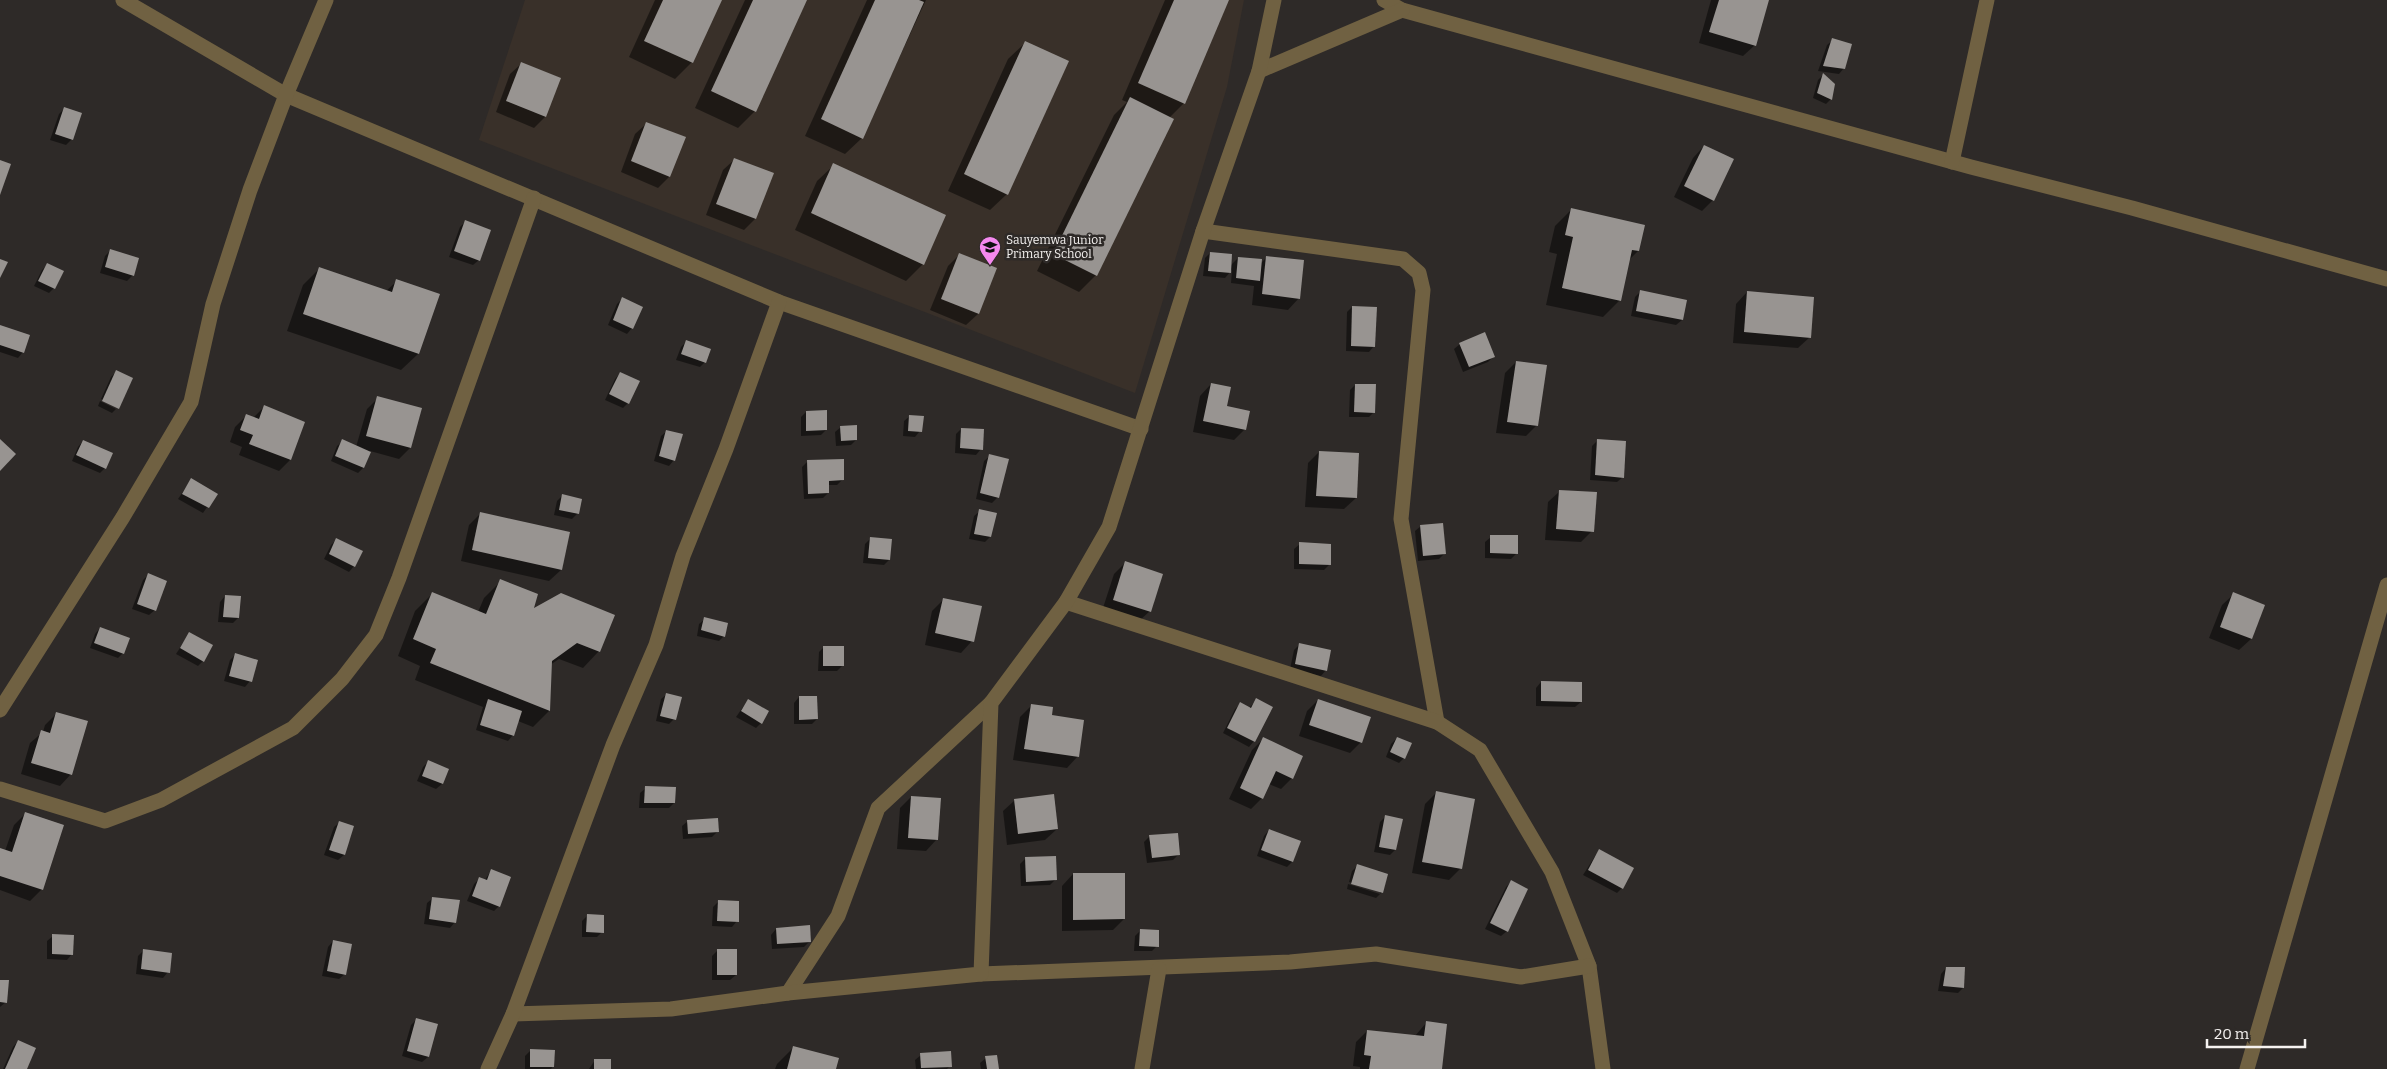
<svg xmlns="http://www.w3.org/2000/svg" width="2387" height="1069" viewBox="0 0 2387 1069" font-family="Bitter,serif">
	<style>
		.built { fill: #393029 }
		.shadow { fill: #0007 }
		.building { fill: #989491 }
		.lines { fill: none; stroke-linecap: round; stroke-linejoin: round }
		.minor { stroke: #706142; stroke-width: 15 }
		.labels { text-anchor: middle; stroke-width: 5; stroke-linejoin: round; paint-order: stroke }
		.poi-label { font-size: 12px; fill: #f5f2f0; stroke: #2e2a28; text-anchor: start }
	</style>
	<rect width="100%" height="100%" fill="#2e2a28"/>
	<polygon class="built" points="525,0 1244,0 1227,87 1135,393 479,140"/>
	<g class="shadow">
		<polygon points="655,0 720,0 692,62 675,79 629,57"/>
		<polygon points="745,0 806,0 755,111 738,128 695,108"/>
		<polygon points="867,0 926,0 862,138 845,154 805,136"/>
		<polygon points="1165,0 1228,0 1184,103 1169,118 1173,119 1096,275 1079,292 1037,271 1114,115 1127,102 1122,100"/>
		<polygon points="1711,0 1768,0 1755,45 1743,56 1699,43"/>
		<polygon points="1833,40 1844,68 1839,74 1818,71 1827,45"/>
		<polygon points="1025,43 1007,194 990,210 948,191 1008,59"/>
		<polygon points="522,63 560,78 545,117 534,128 496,112 510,74"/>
		<polygon points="1823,75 1831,99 1826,104 1813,98 1818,80"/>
		<polygon points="65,108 81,114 71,140 66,145 50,140 59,114"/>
		<polygon points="647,123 669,177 658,188 621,172 635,134"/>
		<polygon points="1704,146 1713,200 1702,211 1674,197 1693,158"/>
		<polygon points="735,159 773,174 755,219 744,230 706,215 723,170"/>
		<polygon points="834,165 923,264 906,281 795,230 817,181"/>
		<polygon points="1572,209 1638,251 1629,260 1620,300 1603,317 1546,305 1557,254 1549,252 1555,226"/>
		<polygon points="465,222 479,260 473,265 449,257 460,227"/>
		<polygon points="111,250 133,275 127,281 100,273 105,256"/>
		<polygon points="1210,253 1230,266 1238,258 1260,264 1267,257 1299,298 1288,310 1252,305 1254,286 1231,283 1232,270 1225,278 1203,276 1205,258"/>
		<polygon points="960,254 996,269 978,314 966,325 930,310 948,266"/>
		<polygon points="48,264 54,288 49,293 34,286 42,270"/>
		<polygon points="320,268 386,291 397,281 438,295 418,354 401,370 287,331 303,285"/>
		<polygon points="1640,292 1685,301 1682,320 1676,325 1631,316 1635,297"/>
		<polygon points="1747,292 1810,337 1798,348 1733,343 1736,304"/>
		<polygon points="622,299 632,328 627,334 608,325 617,304"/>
		<polygon points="1352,307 1374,346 1369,352 1346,351 1347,312"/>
		<polygon points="0,326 23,352 18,358 0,352"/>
		<polygon points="686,342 705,362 700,367 676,360 681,347"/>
		<polygon points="1460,344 1494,356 1488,362 1463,372 1454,349"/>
		<polygon points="1516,362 1537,425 1526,436 1496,433 1505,373"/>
		<polygon points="116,372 131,379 117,408 101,399 111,377"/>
		<polygon points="620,373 628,403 623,408 605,400 615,379"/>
		<polygon points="1211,384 1226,407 1245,429 1234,440 1193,432 1200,396"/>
		<polygon points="1355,385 1374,412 1369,417 1349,417 1350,390"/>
		<polygon points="378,398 420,409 410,448 399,459 370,451 363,468 358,473 331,461 337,446 343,441 356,447 367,409"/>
		<polygon points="100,401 116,409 112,413 98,406"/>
		<polygon points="264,407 290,460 279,471 239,455 242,447 230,442 235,427 247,415 253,418"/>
		<polygon points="806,412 826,430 821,435 801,436 801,417"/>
		<polygon points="910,416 920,431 915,437 903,436 904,421"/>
		<polygon points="841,427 856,440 851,445 836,446 835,432"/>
		<polygon points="961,429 981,449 976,455 955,453 956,434"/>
		<polygon points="667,431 674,460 669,466 654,461 661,436"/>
		<polygon points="1598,440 1623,477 1617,482 1590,480 1592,446"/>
		<polygon points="83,441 105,468 100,473 72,461 78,447"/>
		<polygon points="1319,452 1356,498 1344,509 1305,507 1308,463"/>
		<polygon points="990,456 998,497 992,503 976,499 984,461"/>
		<polygon points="808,461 843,479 837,485 828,485 828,493 823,498 804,499 802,467"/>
		<polygon points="191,480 216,494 203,513 178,499"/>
		<polygon points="1560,491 1592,531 1581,542 1545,540 1548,502"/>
		<polygon points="563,495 581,500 577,514 572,519 554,515 557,501"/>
		<polygon points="980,511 995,514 990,537 985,542 969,539 974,516"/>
		<polygon points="481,513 561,570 549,581 461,561 469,525"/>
		<polygon points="1421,526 1445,553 1439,559 1418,561 1415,531"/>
		<polygon points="1491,537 1517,553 1511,559 1485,558 1485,542"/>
		<polygon points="871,538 889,560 884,565 863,563 865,544"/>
		<polygon points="336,540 354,566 349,572 324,559 331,545"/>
		<polygon points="1300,544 1329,565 1324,570 1294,569 1294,549"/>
		<polygon points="1125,563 1150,611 1138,622 1102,611 1114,574"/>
		<polygon points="148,575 155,610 149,615 132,609 143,580"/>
		<polygon points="501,581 532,611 599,651 583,668 559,659 550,665 549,711 533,727 518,721 513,735 508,741 476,730 483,707 415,680 420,666 398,656 415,611 432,594 478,612 484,598"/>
		<polygon points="2234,594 2263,605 2251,639 2239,650 2209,638 2222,605"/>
		<polygon points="225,596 238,618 233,623 218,622 220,602"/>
		<polygon points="944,599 972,641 961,653 925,645 932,611"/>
		<polygon points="705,619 724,636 719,641 697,636 699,624"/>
		<polygon points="100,628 123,653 118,658 90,648 95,634"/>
		<polygon points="189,634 203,661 198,666 176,654"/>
		<polygon points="1300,644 1326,670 1321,676 1290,669 1294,650"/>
		<polygon points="824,647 842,666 837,671 818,671 819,652"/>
		<polygon points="235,655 250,681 245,687 224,681 230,660"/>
		<polygon points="1541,682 1581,702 1575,707 1536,706 1536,688"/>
		<polygon points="667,694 674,719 669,724 656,721 661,699"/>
		<polygon points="799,697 817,719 812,724 794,724 794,703"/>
		<polygon points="748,700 761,723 756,728 736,717"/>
		<polygon points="1257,700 1254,741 1249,747 1223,733 1235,709 1240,704 1249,708"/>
		<polygon points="1318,700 1361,742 1350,753 1299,736 1307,711"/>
		<polygon points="1031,706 1051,716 1078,756 1067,768 1013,760 1020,717"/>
		<polygon points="57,713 71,774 60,786 21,774 30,743 43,732 45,725"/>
		<polygon points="1397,738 1404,758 1399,763 1386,757 1391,744"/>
		<polygon points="1263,739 1292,778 1281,789 1269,784 1262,798 1251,809 1229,799 1252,750"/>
		<polygon points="428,762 447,770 442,784 436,789 417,781 423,767"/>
		<polygon points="646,788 674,803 669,808 639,808 640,793"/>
		<polygon points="1436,793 1460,869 1449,880 1412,873 1425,804"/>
		<polygon points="911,797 937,839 926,851 897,849 900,808"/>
		<polygon points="1015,800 1057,829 1045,840 1007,845 1003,811"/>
		<polygon points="25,814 42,889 30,901 0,890 0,849 5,851 14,825"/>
		<polygon points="1385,817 1395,850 1390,855 1374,852 1380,822"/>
		<polygon points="688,821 718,831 712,837 683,839 682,826"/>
		<polygon points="340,822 353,827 344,855 338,860 324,855 334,827"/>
		<polygon points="1269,830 1300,842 1292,862 1287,867 1257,856 1264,836"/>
		<polygon points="1150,836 1178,855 1173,860 1147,863 1144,842"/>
		<polygon points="1599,850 1622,888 1617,893 1583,875"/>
		<polygon points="1025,859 1055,880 1050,885 1021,886 1020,864"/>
		<polygon points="1357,866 1387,875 1381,893 1376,898 1347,889 1348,884 1380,894 1380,891 1349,882 1352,871"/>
		<polygon points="491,871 499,906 494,911 467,901 474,884 479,879 484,881"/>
		<polygon points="1073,874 1124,919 1113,930 1062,931 1062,886"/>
		<polygon points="1511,882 1507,931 1501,936 1485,929 1506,887"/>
		<polygon points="433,898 455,922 450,928 424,924 427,903"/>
		<polygon points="718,902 737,921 732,927 712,926 713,907"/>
		<polygon points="587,916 602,932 597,937 582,937 582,921"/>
		<polygon points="776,929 810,941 804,947 772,949 771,935"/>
		<polygon points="1140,931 1157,946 1152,951 1134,951 1135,936"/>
		<polygon points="53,936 72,954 67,960 47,959 47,941"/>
		<polygon points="333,941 345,974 339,979 322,976 328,947"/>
		<polygon points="718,950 736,975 730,980 712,980 712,956"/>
		<polygon points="143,951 168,972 163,978 136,974 138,956"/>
		<polygon points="1946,968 1964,969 1963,988 1958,993 1938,991 1941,974"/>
		<polygon points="0,981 6,1002 0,1007"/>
		<polygon points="417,1019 436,1025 428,1057 422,1062 402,1056 411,1025"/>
		<polygon points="1426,1023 1441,1069 1360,1069 1360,1067 1353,1066 1356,1042 1367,1031 1415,1036"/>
		<polygon points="18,1041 25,1069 3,1069 13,1047"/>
		<polygon points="793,1048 835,1069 775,1069 777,1064"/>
		<polygon points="530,1051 553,1066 551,1069 525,1069 525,1056"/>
		<polygon points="921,1055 950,1066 947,1069 916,1069 915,1060"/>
		<polygon points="986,1058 998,1069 981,1069 980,1063"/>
		<polygon points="595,1060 609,1069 589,1069"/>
	</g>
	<g class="building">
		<polygon points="663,0 722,0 693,63 644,41"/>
		<polygon points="753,0 807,0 756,112 711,91"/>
		<polygon points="875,0 919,0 924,2 863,139 821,119"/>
		<polygon points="1174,0 1229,0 1185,104 1138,83"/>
		<polygon points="1719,0 1769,0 1756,46 1709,32"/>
		<polygon points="1832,38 1852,44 1845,69 1823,66"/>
		<polygon points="1025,41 1069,61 1008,195 964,174"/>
		<polygon points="521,62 561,78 546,117 506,101"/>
		<polygon points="1823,73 1835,84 1832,100 1817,93"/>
		<polygon points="1130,97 1174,119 1097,276 1053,254"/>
		<polygon points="64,107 82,113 73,140 55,134"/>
		<polygon points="646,122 686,137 670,177 631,161"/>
		<polygon points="1704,145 1734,159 1714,201 1684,186"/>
		<polygon points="734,158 774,173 756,219 716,204"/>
		<polygon points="0,160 11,164 0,195"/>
		<polygon points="833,163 946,215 924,265 811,213"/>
		<polygon points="1571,208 1645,225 1639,251 1632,250 1621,301 1562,288 1573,237 1565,235"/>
		<polygon points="465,220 491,230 480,261 454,251"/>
		<polygon points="110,249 139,258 134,276 105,267"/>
		<polygon points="1210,252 1232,254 1231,273 1208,271"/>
		<polygon points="959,253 997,268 979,314 941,299"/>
		<polygon points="1266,256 1304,260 1300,299 1262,294"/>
		<polygon points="1238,257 1262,259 1260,281 1236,278"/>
		<polygon points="0,259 8,262 0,278"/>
		<polygon points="47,263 64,271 55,289 38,281"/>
		<polygon points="319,267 392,292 396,279 440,294 419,354 303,314"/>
		<polygon points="1640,290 1687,300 1683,320 1636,311"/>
		<polygon points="1747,291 1814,297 1811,338 1744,332"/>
		<polygon points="622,297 643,307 633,329 613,320"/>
		<polygon points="1352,306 1377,307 1375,347 1351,346"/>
		<polygon points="0,325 30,335 24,353 0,345"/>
		<polygon points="1485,332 1495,357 1469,367 1459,343"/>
		<polygon points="686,340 711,349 706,363 681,354"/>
		<polygon points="1516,361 1547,365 1538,426 1507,422"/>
		<polygon points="116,370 133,378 119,409 102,401"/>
		<polygon points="620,372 640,381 629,404 609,394"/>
		<polygon points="1211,383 1231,387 1227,406 1250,411 1246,430 1203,421"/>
		<polygon points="1355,384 1376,384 1375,413 1354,412"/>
		<polygon points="377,396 422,408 411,448 366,436"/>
		<polygon points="264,405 305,422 291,460 249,444 253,435 240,430 246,414 259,419"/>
		<polygon points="827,410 827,430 806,431 806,411"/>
		<polygon points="909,415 924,416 922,432 908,431"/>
		<polygon points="857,425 857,440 841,441 840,426"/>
		<polygon points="961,428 984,429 983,450 960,448"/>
		<polygon points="666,430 683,434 675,461 659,456"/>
		<polygon points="0,439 16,454 0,471"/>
		<polygon points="342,439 371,452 364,468 335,456"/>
		<polygon points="1597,439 1626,441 1624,478 1595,475"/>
		<polygon points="83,440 113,453 106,469 76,455"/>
		<polygon points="1319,451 1359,453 1357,498 1316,496"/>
		<polygon points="989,454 1009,459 999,498 980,493"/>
		<polygon points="844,459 844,480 829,481 829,493 808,494 807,460"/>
		<polygon points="191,478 218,494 209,508 182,494"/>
		<polygon points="1559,490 1597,492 1594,532 1556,529"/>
		<polygon points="562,494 582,499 579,514 559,510"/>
		<polygon points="979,509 997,513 991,537 974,534"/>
		<polygon points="480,512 570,532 562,570 472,550"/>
		<polygon points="1443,523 1446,554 1423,556 1420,525"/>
		<polygon points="1490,535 1518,535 1518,554 1490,553"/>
		<polygon points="870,537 892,539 890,560 868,558"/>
		<polygon points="336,538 363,551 355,567 329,554"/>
		<polygon points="1299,542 1331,544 1331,565 1299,564"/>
		<polygon points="1125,561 1163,574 1151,612 1113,600"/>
		<polygon points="148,573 167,581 156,611 137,604"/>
		<polygon points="500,579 538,594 534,608 561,593 615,615 600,652 577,643 552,661 550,711 430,663 436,649 413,639 432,592 486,614"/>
		<polygon points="2233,592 2265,605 2252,639 2220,627"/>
		<polygon points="225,595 241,596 239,618 223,617"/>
		<polygon points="943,598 982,606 974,642 935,633"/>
		<polygon points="704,617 728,623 725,637 701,630"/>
		<polygon points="100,627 130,638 124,654 94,643"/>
		<polygon points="189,632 213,645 204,662 180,648"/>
		<polygon points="1299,643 1331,650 1327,671 1295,664"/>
		<rect x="823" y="646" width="21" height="20"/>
		<polygon points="235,653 258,660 252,682 229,676"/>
		<polygon points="1541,681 1582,682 1582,702 1541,701"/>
		<polygon points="666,693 682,697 676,720 660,716"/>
		<polygon points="799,696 817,696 818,719 799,720"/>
		<polygon points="1256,698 1273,707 1255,742 1227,728 1240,702 1251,708"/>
		<polygon points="488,699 522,711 514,736 480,725"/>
		<polygon points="748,699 769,711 762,724 741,711"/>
		<polygon points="1318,699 1371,717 1362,743 1309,725"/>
		<polygon points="1031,704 1053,707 1052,715 1084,720 1079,757 1024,749"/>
		<polygon points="56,712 88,721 72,775 31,763 41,730 50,733"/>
		<polygon points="1263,737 1303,756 1293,779 1276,771 1263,799 1240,788"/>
		<polygon points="1397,737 1412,743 1405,759 1390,752"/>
		<polygon points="428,760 449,769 443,784 422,776"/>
		<polygon points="645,786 676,787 675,803 644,803"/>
		<polygon points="1436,791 1475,799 1462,869 1422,862"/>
		<polygon points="1054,794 1058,829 1018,834 1014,799"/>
		<polygon points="911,796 941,798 938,840 908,838"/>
		<polygon points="25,812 64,825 43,890 0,876 0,848 12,852"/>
		<polygon points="1385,815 1403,819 1396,850 1379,847"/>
		<polygon points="718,818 719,832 688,834 687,820"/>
		<polygon points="339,821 354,826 345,855 329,850"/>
		<polygon points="1269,829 1301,841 1293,862 1261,850"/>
		<polygon points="1178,833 1180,855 1152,858 1149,835"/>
		<polygon points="1599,849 1634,868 1623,889 1588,870"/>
		<polygon points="1056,856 1057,880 1026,882 1025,857"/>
		<polygon points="1357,864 1388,874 1383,893 1351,884"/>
		<polygon points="491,869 511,877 500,907 472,896 479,877 487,880"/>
		<polygon points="1073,873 1125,873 1125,919 1073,920"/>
		<polygon points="1511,880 1528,889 1508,932 1490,923"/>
		<polygon points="432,897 460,900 456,923 429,919"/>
		<polygon points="718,900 739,901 739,922 717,921"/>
		<polygon points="587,914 604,915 604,933 586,932"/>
		<polygon points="810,925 811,942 777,944 776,928"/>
		<polygon points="1140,929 1159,930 1159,947 1139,946"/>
		<polygon points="52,934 74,935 73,955 52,954"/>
		<polygon points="333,940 352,944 346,975 327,971"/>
		<polygon points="143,949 172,953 170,973 141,969"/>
		<rect x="717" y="949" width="20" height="26"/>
		<polygon points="1946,967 1965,967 1964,988 1943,986"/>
		<polygon points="0,980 9,980 7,1003 0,1002"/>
		<polygon points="416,1018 438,1024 429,1057 407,1051"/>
		<polygon points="1426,1021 1447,1024 1442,1069 1369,1069 1371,1056 1364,1055 1367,1030 1424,1036"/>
		<polygon points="18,1040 36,1048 27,1069 5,1069"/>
		<polygon points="793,1046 839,1058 836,1069 787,1069"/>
		<polygon points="530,1049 555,1050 554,1067 530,1067"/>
		<polygon points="951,1051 952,1067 921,1068 920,1053"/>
		<polygon points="997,1055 999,1069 987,1069 985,1056"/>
		<rect x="594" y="1059" width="17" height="10"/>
	</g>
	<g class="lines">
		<g class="minor">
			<polyline points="123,0 286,95 779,302 1141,429"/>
			<polyline points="1384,0 1402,10 1971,167 2132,208 2387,279"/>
			<polyline points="1259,71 1402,10"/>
			<polyline points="1952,162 1987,0"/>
			<polyline points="1203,231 1403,259 1419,273 1423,290 1401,519 1437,722"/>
			<polyline points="1066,602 1437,722 1480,750 1552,872 1589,966 1603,1069"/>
			<polyline points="0,710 123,517 191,402 213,304 250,190 286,95 326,0"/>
			<polyline points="0,789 105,821 161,800 293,728 342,679 376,635 399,578 534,198"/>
			<polyline points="981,974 1290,962 1376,954 1521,977 1589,966"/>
			<polyline points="788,993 838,916 878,808 991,703"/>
			<polyline points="513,1014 671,1009 788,993 981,974 991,703 1066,602 1109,527 1203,231 1259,71 1274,0"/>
			<polyline points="488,1069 513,1014 613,745 656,645 683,556 726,449 779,302"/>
			<polyline points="1142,1069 1159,969"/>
			<polyline points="2247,1069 2387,585"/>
		</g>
	</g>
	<defs>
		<g id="school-pin" transform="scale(1.125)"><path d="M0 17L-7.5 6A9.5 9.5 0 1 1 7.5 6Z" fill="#f589ee" stroke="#2e2a28"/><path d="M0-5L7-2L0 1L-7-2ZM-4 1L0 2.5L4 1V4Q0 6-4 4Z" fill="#111"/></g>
	</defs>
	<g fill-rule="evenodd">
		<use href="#school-pin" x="990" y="247"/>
	</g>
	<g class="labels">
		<g class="poi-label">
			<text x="1006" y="244">Sauyemwa Junior<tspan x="1006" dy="14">Primary School</tspan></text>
		</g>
	</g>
	<path d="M2207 1039v8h98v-8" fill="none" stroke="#f5f2f0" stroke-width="2.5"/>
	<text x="2214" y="1039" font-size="15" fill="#f5f2f0" stroke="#2e2a28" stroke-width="4" paint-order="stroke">20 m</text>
</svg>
